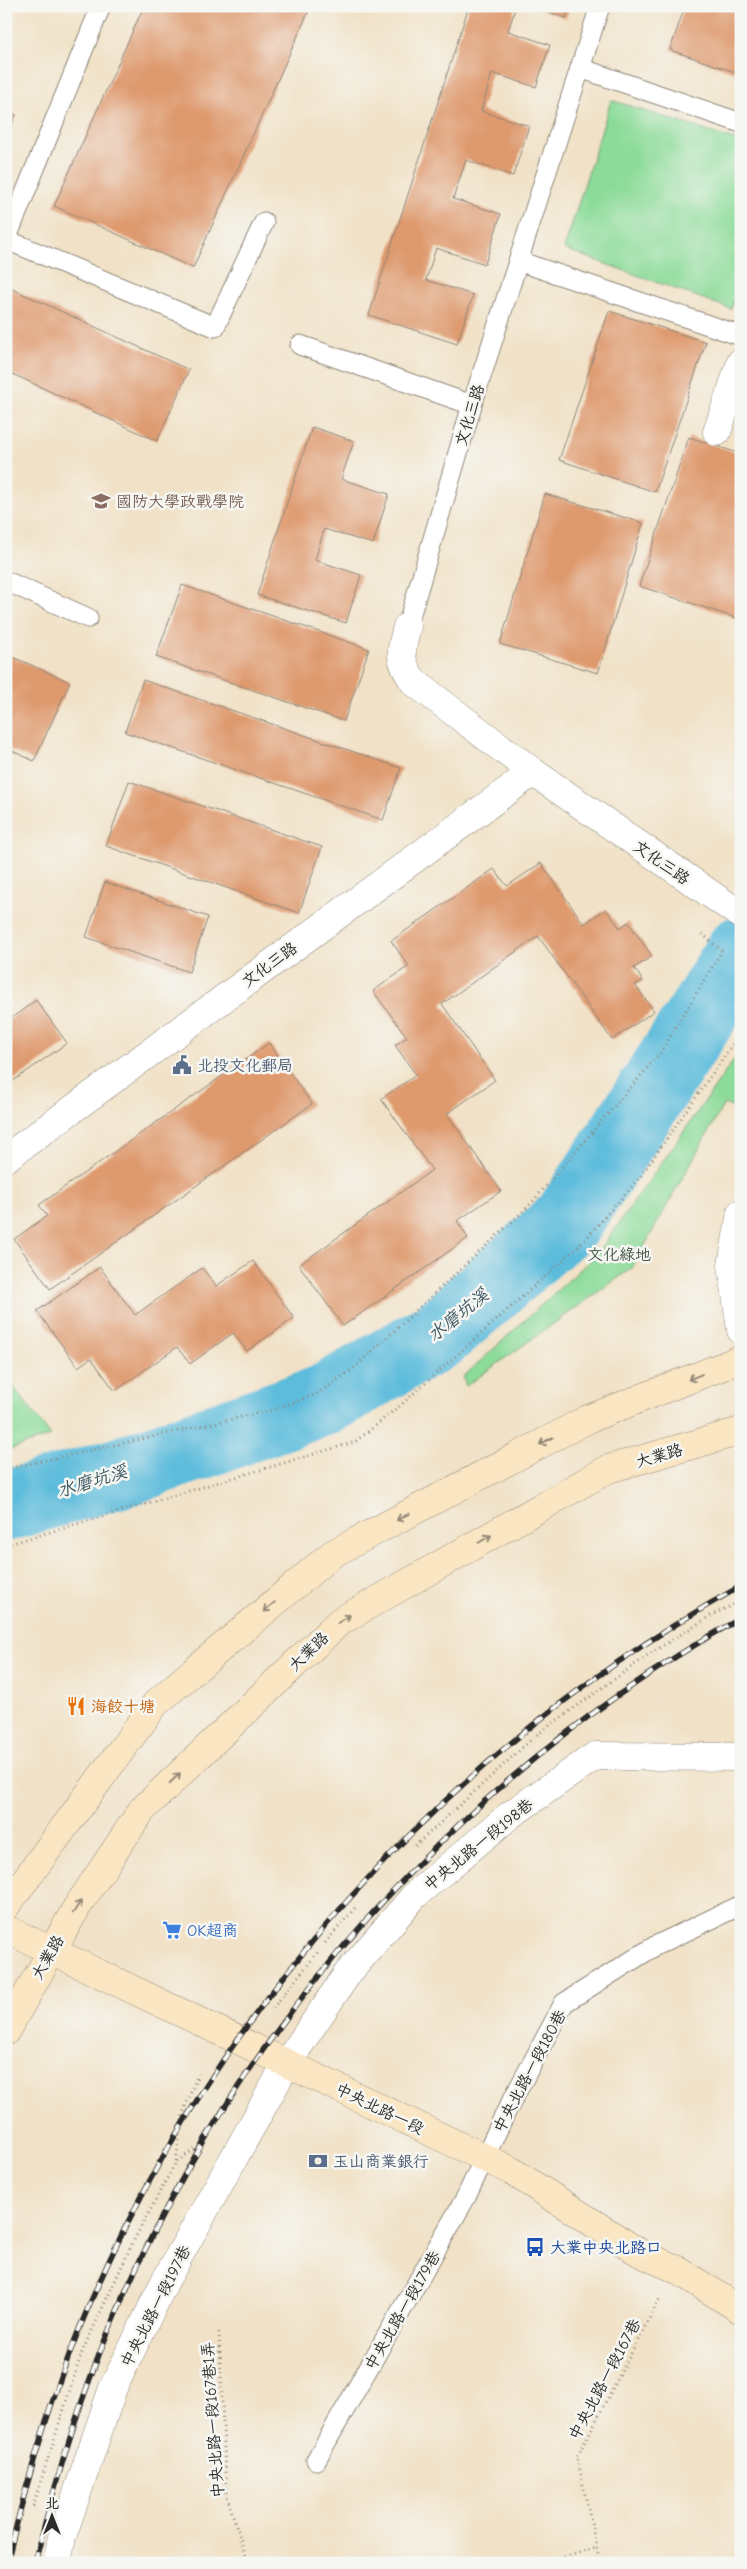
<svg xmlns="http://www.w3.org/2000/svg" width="747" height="2569" viewBox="0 0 747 2569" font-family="'Comic Neue','LXGW WenKai TC',sans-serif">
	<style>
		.green { fill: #8cdb99; stroke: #5c8362 }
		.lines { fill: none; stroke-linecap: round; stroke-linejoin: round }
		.river { stroke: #5dbcdc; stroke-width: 71 }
		.building { fill: #de996d }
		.lane-casing { stroke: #8e8679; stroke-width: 21 }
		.street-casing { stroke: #8e8679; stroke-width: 29 }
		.secondary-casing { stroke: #8e8679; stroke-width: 29 }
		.path { stroke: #8e8679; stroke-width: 3; stroke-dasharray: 1 4; stroke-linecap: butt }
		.lane { stroke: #fff; stroke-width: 19 }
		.street { stroke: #fff; stroke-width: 28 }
		.secondary { stroke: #fbe6c3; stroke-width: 28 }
		.rail-casing { stroke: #2b2b2b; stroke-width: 5.5 }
		.rail { stroke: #f6f6f2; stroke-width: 4; stroke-dasharray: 11; stroke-linecap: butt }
		.oneway { stroke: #938877 }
		.labels { text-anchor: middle; stroke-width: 5; stroke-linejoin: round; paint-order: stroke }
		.street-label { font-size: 16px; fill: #2b2b2b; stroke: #f6f6f2 }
		.education-label { font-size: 16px; fill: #785e54; stroke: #f6f6f2; text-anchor: start }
		.service-label { font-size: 16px; fill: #4e5e75; stroke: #f6f6f2; text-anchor: start }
		.park-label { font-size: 16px; fill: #435746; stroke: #f6f6f2 }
		.food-label { font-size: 16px; fill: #c56008; stroke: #f6f6f2; text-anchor: start }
		.shop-label { font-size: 16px; fill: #366cbe; stroke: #f6f6f2; text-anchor: start }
		.transit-label { font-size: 16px; fill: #164399; stroke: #f6f6f2; text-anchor: start }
		.water-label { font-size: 18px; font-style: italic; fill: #3a5660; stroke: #f6f6f2 }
	</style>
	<rect width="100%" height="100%" fill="#f6f6f2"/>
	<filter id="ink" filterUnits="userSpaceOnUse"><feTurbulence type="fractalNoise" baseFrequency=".02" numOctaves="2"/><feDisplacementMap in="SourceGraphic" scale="10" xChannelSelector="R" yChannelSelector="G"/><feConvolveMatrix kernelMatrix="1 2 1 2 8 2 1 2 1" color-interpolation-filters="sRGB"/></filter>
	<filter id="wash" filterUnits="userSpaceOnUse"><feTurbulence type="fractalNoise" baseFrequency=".0096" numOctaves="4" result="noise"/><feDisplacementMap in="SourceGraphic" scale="20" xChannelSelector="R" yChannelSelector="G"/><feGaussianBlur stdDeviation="1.12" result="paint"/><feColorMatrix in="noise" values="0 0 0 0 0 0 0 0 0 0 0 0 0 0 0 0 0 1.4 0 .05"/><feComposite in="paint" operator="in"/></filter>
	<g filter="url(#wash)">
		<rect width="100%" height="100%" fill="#f1e2c7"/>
		<g class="green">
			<polygon points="611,100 741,142 741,276 731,309 564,249"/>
			<polygon points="741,1050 741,1111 724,1104 632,1268 466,1386 463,1377 598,1253"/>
			<polygon points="6,1377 51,1436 6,1451"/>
		</g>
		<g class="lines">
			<polyline class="river" points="6,1506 119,1473 324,1400 438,1335 568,1220 707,1007 741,951"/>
		</g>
		<g id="blocks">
			<g class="building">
				<polygon points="144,6 311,6 193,268 54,206"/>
				<polygon points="469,6 516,6 508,31 550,45 536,87 492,73 481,111 529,126 513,176 466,160 453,199 501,214 485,264 436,248 426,280 473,295 457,344 369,315"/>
				<polygon points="532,6 570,6 566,18"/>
				<polygon points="685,6 741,6 741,74 670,50"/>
				<polygon points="6,111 16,115 6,138"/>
				<polygon points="6,286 189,370 157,441 6,371"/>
				<polygon points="609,311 706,342 655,492 559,460"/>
				<polygon points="312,427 354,441 341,479 389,494 373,544 324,529 315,560 361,575 346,623 257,595"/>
				<polygon points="689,437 741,454 741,604 736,618 639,586"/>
				<polygon points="545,494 643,523 598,673 500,644"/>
				<polygon points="182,585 369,649 344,721 156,657"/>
				<polygon points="6,654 70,682 34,761 6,748"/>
				<polygon points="143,680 401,768 383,820 125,732"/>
				<polygon points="129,781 322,847 299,913 106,846"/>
				<polygon points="541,863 584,924 606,909 620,928 628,922 652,956 634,968 643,981 635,985 654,1011 612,1040 538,936 442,1004 495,1080 447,1114 501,1191 457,1221 468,1238 343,1326 299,1265 432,1170 381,1099 416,1075 395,1045 407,1037 373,991 409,966 391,941 494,869 507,886"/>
				<polygon points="105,882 208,917 189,972 86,937"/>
				<polygon points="36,1000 67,1043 6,1086 6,1022"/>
				<polygon points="269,1043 312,1104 50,1289 14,1239 47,1216 39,1205"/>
				<polygon points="253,1261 294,1318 247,1351 233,1333 190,1364 177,1347 115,1391 91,1358 78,1367 37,1311 100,1267 135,1315 202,1268 216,1286"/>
			</g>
		</g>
	</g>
	<g filter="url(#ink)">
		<use href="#blocks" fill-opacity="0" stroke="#8e8679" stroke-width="1"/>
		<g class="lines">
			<g class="lane-casing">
				<g id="lane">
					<polyline points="580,68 741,123"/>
					<polyline points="6,240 101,6"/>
					<polyline points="7,240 215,327 264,222"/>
					<polyline points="518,261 741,336"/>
					<polyline points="300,345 472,405"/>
					<polyline points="6,581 88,618"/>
					<polyline points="407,627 472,405 600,6"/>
					<polyline points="316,2460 466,2197 506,2112 564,2003 655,1946 741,1905"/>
				</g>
			</g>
			<g class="street-casing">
				<g id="street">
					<polyline points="717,432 741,362"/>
					<path d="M407,627C400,653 398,659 414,682L533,772L741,915"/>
					<polyline points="6,1158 533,772"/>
					<polyline points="741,1213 732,1265 741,1330"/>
					<polyline points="57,2563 62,2537 113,2388 165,2281 287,2063 348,1973 415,1895 510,1815 595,1756 741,1757"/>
				</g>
			</g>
			<g class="secondary-casing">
				<g id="secondary">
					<polyline points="6,1906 156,1703 332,1554 588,1419 741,1359"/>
					<polyline points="6,1929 510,2170 640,2253 676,2269 741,2310"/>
					<polyline points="6,2031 77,1907 142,1810 339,1622 608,1469 741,1431"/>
				</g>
			</g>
			<g class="path">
				<polyline points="6,1469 273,1410 319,1393 354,1368 528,1207 660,1053 722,951 700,932"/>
				<polyline points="6,1545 355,1442 402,1404 577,1248 637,1181 741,1033"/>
				<polyline points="415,1846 534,1737 651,1653 712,1615 741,1601"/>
				<polyline points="325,1943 355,1908"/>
				<polyline points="273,2008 318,1952"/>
				<polyline points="176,2161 183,2113 198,2074"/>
				<polyline points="219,2332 226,2493 248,2563"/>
				<polyline points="33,2506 82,2352 134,2240 176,2162 198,2147"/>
				<polyline points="540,2563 597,2548"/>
				<polyline points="600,2563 577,2457 660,2298"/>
			</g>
			<use href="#lane" class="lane"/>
			<use href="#street" class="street"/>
			<use href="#secondary" class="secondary"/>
			<g class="rail-casing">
				<g id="rail">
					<path d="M7,2563C26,2483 49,2403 80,2327C209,2013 445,1750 741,1586"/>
					<path d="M35,2563C55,2482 79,2401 111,2325C236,2027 459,1776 741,1618"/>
				</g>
			</g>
			<use href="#rail" class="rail"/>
		</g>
		<defs><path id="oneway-shaft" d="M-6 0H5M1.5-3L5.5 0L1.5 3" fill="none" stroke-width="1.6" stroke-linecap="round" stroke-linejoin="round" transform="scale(1.25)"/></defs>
		<g class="oneway">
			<use href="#oneway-shaft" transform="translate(695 1377) rotate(158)"/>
			<use href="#oneway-shaft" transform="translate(546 1441) rotate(152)"/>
			<use href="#oneway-shaft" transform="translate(403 1517) rotate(152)"/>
			<use href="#oneway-shaft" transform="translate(485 1539) rotate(-30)"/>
			<use href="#oneway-shaft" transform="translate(269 1607) rotate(140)"/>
			<use href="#oneway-shaft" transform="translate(344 1619) rotate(-32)"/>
			<use href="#oneway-shaft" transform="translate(175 1778) rotate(-44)"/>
			<use href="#oneway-shaft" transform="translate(77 1907) rotate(-57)"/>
		</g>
	</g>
	<defs>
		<g id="university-bare" transform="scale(1.5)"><path d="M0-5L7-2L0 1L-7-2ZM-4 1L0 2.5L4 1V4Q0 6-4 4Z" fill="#8d6e63" stroke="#f6f6f2" stroke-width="2.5" paint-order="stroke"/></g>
		<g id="civic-bare" transform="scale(1.5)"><path d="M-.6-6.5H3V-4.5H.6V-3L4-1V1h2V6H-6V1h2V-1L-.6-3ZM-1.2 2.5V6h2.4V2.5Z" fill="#5c6f8a" stroke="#f6f6f2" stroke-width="2.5" paint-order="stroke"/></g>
		<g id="restaurant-bare" transform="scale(1.5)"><path d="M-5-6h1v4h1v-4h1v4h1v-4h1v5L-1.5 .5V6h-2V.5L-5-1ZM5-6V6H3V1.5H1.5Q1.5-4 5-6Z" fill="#e8710a" stroke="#f6f6f2" stroke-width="2.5" paint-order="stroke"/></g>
		<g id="supermarket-bare" transform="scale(1.5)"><path d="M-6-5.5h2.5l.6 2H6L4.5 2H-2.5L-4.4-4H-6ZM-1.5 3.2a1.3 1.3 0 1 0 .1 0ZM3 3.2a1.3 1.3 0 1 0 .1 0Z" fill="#3f7fe0" stroke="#f6f6f2" stroke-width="2.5" paint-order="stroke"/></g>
		<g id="bank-bare" transform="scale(1.5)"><path d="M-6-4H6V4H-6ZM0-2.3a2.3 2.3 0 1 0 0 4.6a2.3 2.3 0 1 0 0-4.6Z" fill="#5c6f8a" stroke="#f6f6f2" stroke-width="2.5" paint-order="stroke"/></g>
		<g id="bus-bare" transform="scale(1.5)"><path d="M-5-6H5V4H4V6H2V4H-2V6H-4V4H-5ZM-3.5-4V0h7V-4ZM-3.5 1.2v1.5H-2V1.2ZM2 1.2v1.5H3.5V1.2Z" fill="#1a4fb4" stroke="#f6f6f2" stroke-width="2.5" paint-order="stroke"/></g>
	</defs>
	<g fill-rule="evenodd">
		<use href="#university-bare" x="101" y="501"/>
		<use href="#civic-bare" x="182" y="1065"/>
		<use href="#restaurant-bare" x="76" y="1706"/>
		<use href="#supermarket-bare" x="172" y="1930"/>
		<use href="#bank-bare" x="318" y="2161"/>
		<use href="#bus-bare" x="535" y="2247"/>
	</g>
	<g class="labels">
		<g class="street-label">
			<text transform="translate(469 415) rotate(-73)" y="6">文化三路</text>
			<text transform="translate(662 862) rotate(35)" y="6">文化三路</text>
			<text transform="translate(269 964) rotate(-36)" y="6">文化三路</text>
			<text transform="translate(659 1455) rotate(-16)" y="6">大業路</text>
			<text transform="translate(308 1651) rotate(-44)" y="6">大業路</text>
			<text transform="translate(478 1844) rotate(-39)" y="6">中央北路一段198巷</text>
			<text transform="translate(47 1957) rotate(-60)" y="6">大業路</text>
			<text transform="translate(529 2071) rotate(-62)" y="6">中央北路一段180巷</text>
			<text transform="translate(380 2108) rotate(26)" y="6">中央北路一段</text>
			<text transform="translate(155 2306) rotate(-63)" y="6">中央北路一段197巷</text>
			<text transform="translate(402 2310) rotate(-60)" y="6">中央北路一段179巷</text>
			<text transform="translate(604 2379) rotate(-62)" y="6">中央北路一段167巷</text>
			<text transform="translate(212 2420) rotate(-94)" y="6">中央北路一段167巷1弄</text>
		</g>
		<g class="education-label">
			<text x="116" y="507">國防大學政戰學院</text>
		</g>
		<g class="service-label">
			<text x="197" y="1071">北投文化郵局</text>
			<text x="333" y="2167">玉山商業銀行</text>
		</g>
		<g class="park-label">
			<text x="619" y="1260">文化綠地</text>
		</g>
		<g class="food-label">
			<text x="91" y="1712">海餃十塘</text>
		</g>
		<g class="shop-label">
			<text x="187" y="1936">OK超商</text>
		</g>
		<g class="transit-label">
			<text x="550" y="2253">大業中央北路口</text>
		</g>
		<g class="water-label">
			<text transform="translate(458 1315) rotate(-39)" y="6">水磨坑溪</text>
			<text transform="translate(92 1481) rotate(-17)" y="6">水磨坑溪</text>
		</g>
	</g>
	<rect width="747" height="2569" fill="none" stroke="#f6f6f2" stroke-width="25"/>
	<g transform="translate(52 2516)" stroke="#f6f6f2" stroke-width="4" paint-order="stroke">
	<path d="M0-4L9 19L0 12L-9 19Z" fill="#2b2b2b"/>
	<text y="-8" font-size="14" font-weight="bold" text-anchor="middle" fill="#2b2b2b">北</text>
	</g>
</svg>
